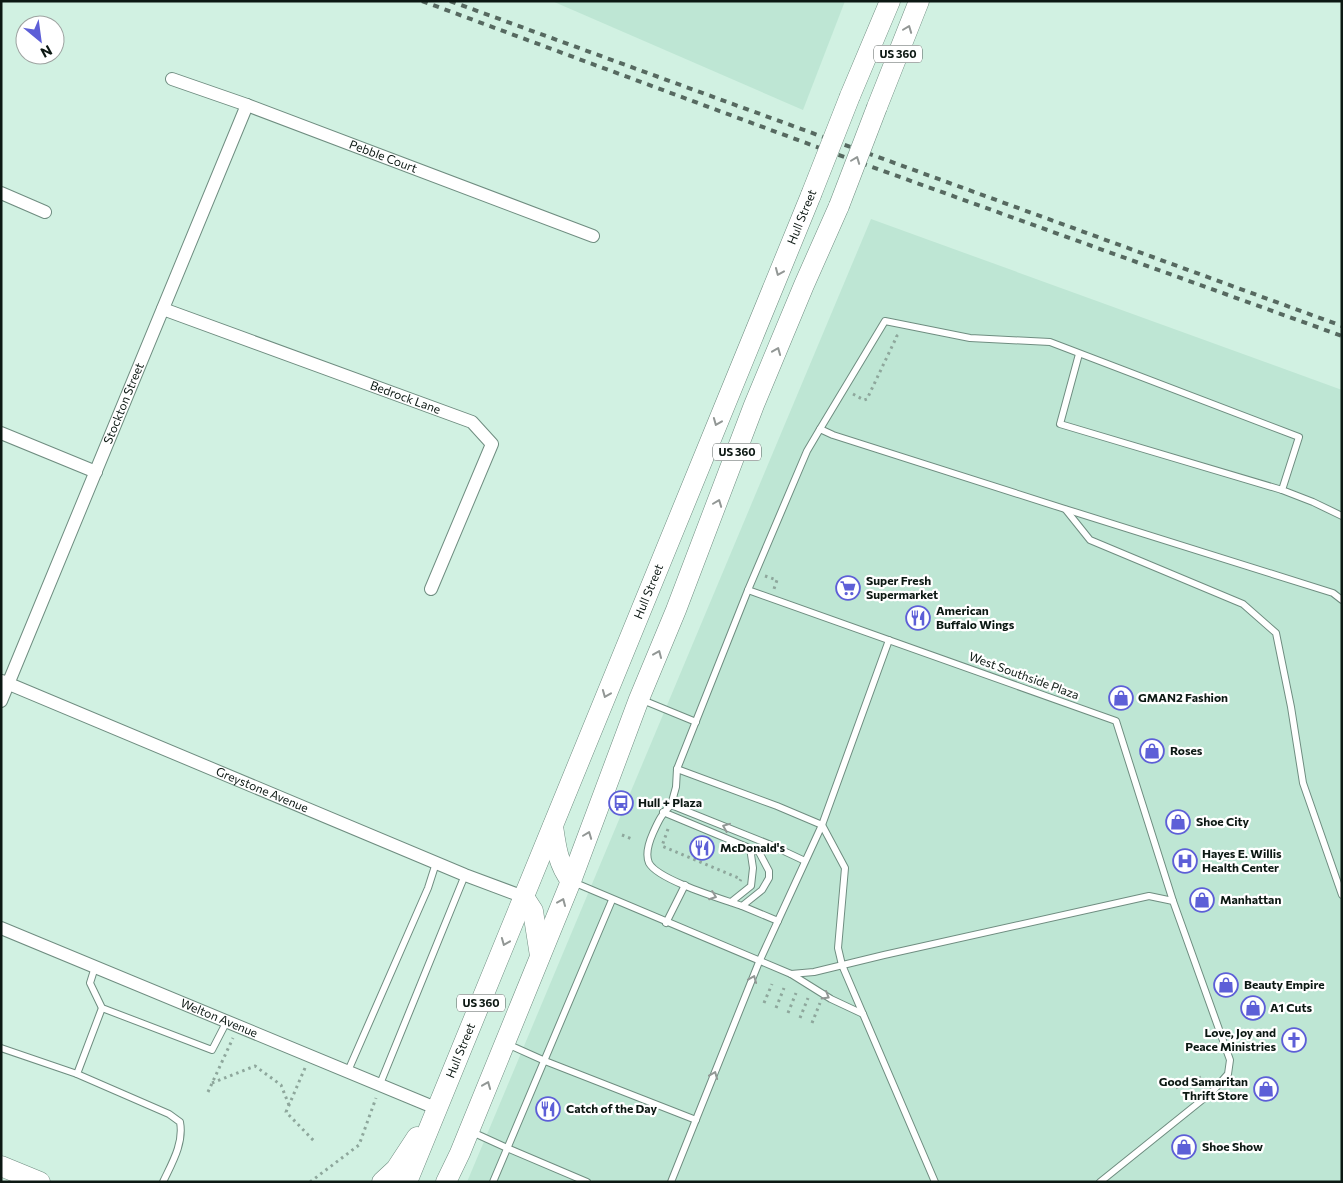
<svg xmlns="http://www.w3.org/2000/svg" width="1343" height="1183" viewBox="0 0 1343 1183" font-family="Commissioner,sans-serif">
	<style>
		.built { fill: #bee6d4 }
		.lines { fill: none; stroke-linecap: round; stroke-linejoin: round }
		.lane-casing { stroke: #6f8d80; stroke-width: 8 }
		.street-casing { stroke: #6f8d80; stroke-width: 14 }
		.primary-casing { stroke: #6f8d80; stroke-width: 21 }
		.path { stroke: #8ea79c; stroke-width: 3; stroke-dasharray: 2.5 4; stroke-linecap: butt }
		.lane { stroke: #fff; stroke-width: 6 }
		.street { stroke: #fff; stroke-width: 12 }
		.primary { stroke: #fff; stroke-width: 20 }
		.rail { stroke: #566960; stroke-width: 4; stroke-dasharray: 6 6; stroke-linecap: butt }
		.primary-bridge-casing { stroke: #6f8d80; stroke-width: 21; stroke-linecap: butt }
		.primary-bridge { stroke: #fff; stroke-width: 20 }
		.oneway { stroke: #929795 }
		.labels { text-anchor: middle; stroke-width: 4.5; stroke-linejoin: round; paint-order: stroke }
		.shield { fill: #fff; stroke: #555d5a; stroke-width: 1 }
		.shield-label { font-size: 11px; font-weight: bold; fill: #0c1813 }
		.street-label { font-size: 12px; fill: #0c1813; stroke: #fff }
		.poi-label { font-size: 12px; font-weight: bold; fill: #0c1813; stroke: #fff; text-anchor: start }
	</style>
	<rect width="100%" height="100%" fill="#d1f1e2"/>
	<g class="built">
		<polygon points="552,1 845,1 803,110"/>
		<polygon points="871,219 1342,390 1342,1182 467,1182"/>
	</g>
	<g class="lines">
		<g class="lane-casing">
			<g id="lane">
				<polyline points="1079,354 1060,424 1282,490"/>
				<polyline points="820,429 885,321 970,338 1050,342 1299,437 1282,490 1313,502 1342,516"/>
				<polyline points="1066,510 1090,540 1243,604 1276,633 1291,707 1303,783 1342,895"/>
				<polyline points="748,590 1116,721 1173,901"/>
				<polyline points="640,699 696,722"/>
				<polyline points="671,805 676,787 677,769"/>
				<path d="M663,812L759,852L769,871V878L762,890L742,906C722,899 658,880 649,863C645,854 649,842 653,833C658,822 662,813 671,805L771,845L805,861"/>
				<polyline points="573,882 791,974 814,972 884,955 1149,896 1173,901 1230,1060 1228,1074 1212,1092 1100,1182"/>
				<polyline points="731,902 751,886 753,868 750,848"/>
				<polyline points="742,906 778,921"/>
				<polyline points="666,923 685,885"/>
				<polyline points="95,967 90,983 102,1008 212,1050 227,1021"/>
				<polyline points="791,974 831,999 863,1014"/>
				<path d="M102,1008L77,1074L169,1114L180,1122C184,1143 172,1163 163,1182"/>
				<polyline points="507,1044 545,1061 696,1120"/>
				<polyline points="1,1048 77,1074"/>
				<polyline points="348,1071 428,888 436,863"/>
				<polyline points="380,1084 465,875"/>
				<polyline points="472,1132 507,1148 587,1182"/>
				<polyline points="493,1182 612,900"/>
				<polyline points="671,1182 759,962 822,825 889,640"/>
				<polyline points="935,1182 842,965 838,948 845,868 822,825 777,806 677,769 748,590 807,451 820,429 833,435 1065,509 1333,593 1342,600"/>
			</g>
		</g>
		<g class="street-casing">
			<g id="street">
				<path id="s1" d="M172,79L247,105L593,236"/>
				<polyline points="1,193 45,212"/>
				<path id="s2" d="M163,309L472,422L492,444L431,589"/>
				<polyline points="1,433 96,472"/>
				<path id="s3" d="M2,681L465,875L524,897"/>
				<path id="s4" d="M1,701L247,105"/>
				<path id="s5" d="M1,928L438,1109"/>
			</g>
		</g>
		<g class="primary-casing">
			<g id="primary">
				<polyline points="850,96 890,1"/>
				<polyline points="877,107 919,1"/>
				<path d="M553,826C556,847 558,864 571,881"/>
				<polyline points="524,897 533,911 540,956"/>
				<polyline points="1,1166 40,1182"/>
				<polyline points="382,1182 396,1169 417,1137"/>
				<path id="s6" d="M407,1182L811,195"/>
				<polyline points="446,1182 460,1153 571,881 639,699 676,610 754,405 804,285 839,206"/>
			</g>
		</g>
		<g class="path">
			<polyline points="853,394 864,400 867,399 897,336 894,334"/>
			<polyline points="765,576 777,580 774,589"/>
			<polyline points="668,829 662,846 741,879 740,881"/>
			<polyline points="622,835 632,839"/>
			<polyline points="764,1003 772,984"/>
			<polyline points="776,1008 784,988"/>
			<polyline points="788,1013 796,993"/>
			<polyline points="800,1018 808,998"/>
			<polyline points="812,1023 820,1003"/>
			<polyline points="305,1068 286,1112 315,1142"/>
			<polyline points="212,1083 255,1066 281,1085 289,1105"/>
			<polyline points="1176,1088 1201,1077"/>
			<polyline points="208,1092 233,1038"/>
			<polyline points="250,1181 250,1182"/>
			<polyline points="310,1182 359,1145 376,1098"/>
		</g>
		<use href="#lane" class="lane"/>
		<use href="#street" class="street"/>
		<use href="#primary" class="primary"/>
		<g class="rail">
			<polyline points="422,1 825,150 1342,336"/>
			<polyline points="450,1 1342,326"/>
		</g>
		<g class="primary-bridge-casing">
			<g id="primary-bridge">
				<polyline points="811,195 850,96"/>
				<polyline points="839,206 877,107"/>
			</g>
		</g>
		<use href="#primary-bridge" class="primary-bridge"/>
	</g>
	<defs><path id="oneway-chevron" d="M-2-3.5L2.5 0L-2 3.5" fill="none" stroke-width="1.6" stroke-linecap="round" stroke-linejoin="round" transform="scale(1.25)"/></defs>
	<g class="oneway">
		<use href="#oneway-chevron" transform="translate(908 29) rotate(-69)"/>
		<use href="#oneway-chevron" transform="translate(856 160) rotate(-69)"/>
		<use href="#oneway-chevron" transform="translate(779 272) rotate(113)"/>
		<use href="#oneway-chevron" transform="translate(777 351) rotate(-68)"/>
		<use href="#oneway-chevron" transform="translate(717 422) rotate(112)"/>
		<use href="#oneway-chevron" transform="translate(718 503) rotate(-69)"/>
		<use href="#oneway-chevron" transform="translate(658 654) rotate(-67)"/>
		<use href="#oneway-chevron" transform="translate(606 694) rotate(112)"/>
		<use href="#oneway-chevron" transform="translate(726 827) rotate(-158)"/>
		<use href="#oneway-chevron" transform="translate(588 835) rotate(-69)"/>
		<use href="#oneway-chevron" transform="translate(713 896) rotate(20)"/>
		<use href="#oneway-chevron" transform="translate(562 902) rotate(-67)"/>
		<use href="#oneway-chevron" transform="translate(505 942) rotate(112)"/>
		<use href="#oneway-chevron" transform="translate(753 979) rotate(-68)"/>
		<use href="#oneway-chevron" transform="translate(826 996) rotate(30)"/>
		<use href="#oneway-chevron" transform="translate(714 1075) rotate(-68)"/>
		<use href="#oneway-chevron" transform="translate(487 1085) rotate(-68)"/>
	</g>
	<defs>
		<g id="supermarket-ring" transform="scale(1.25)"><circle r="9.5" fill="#fff" stroke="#5d5fd7" stroke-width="1.5"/><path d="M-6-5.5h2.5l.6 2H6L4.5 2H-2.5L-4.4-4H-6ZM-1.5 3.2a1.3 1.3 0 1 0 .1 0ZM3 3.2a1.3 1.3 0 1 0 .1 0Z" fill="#5d5fd7"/></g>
		<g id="restaurant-ring" transform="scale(1.25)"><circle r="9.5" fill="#fff" stroke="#5d5fd7" stroke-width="1.5"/><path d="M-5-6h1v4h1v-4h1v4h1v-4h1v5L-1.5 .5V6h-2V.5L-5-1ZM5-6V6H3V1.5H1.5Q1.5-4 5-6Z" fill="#5d5fd7"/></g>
		<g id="shop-ring" transform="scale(1.25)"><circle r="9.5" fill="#fff" stroke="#5d5fd7" stroke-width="1.5"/><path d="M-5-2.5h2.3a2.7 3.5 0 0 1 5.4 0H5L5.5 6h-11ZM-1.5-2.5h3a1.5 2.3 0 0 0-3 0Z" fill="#5d5fd7"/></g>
		<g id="bus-ring" transform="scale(1.25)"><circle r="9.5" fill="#fff" stroke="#5d5fd7" stroke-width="1.5"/><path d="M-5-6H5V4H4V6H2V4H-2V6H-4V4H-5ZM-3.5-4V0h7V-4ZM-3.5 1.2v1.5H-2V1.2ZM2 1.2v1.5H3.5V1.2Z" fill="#5d5fd7"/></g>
		<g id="hospital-ring" transform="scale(1.25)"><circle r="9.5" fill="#fff" stroke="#5d5fd7" stroke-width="1.5"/><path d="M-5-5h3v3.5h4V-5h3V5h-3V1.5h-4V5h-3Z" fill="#5d5fd7"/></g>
		<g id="church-ring" transform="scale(1.25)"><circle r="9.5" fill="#fff" stroke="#5d5fd7" stroke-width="1.5"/><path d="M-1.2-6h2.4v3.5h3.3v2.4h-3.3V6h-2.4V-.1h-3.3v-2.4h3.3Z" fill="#5d5fd7"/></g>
	</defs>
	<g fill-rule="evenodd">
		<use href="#supermarket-ring" x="848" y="588"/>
		<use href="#restaurant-ring" x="918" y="618"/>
		<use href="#shop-ring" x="1121" y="698"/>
		<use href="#shop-ring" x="1152" y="751"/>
		<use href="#bus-ring" x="621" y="803"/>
		<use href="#shop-ring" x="1178" y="822"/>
		<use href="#restaurant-ring" x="702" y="848"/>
		<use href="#hospital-ring" x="1185" y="861"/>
		<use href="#shop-ring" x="1202" y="900"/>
		<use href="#shop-ring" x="1226" y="985"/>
		<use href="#shop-ring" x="1253" y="1008"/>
		<use href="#church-ring" x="1294" y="1040"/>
		<use href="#shop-ring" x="1266" y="1089"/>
		<use href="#restaurant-ring" x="548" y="1109"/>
		<use href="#shop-ring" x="1184" y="1147"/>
	</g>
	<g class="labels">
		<g class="shield">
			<rect x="874" y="45.5" width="48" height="17" rx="4"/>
			<rect x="713" y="443.5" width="48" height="17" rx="4"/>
			<rect x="457" y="994.5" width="48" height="17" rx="4"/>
		</g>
		<g class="shield-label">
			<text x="898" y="58">US 360</text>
			<text x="737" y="456">US 360</text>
			<text x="481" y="1007">US 360</text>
		</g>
		<g class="street-label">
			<text dy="4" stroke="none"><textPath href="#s1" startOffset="225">Pebble Court</textPath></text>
			<text transform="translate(802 217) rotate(-68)" y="4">Hull Street</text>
			<text dy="4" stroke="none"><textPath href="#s2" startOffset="258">Bedrock Lane</textPath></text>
			<text dy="4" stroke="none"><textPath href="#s4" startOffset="322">Stockton Street</textPath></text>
			<text dy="4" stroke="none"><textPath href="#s6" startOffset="638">Hull Street</textPath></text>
			<text transform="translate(1024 676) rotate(20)" y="4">West Southside Plaza</text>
			<text dy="4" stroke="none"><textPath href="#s3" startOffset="282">Greystone Avenue</textPath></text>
			<text dy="4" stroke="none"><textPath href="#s5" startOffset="236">Welton Avenue</textPath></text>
			<text dy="4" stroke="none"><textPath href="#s6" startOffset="142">Hull Street</textPath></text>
		</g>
		<g class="poi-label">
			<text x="866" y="585">Super Fresh<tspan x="866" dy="14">Supermarket</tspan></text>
			<text x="936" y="615">American<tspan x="936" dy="14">Buffalo Wings</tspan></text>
			<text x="1138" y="702">GMAN2 Fashion</text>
			<text x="1170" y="755">Roses</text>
			<text x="638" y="807">Hull + Plaza</text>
			<text x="1196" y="826">Shoe City</text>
			<text x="720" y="852">McDonald's</text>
			<text x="1202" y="858">Hayes E. Willis<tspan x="1202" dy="14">Health Center</tspan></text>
			<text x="1220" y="904">Manhattan</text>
			<text x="1244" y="989">Beauty Empire</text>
			<text x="1270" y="1012">A1 Cuts</text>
			<text x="1276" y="1037" text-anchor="end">Love, Joy and<tspan x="1276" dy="14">Peace Ministries</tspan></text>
			<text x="1248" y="1086" text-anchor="end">Good Samaritan<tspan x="1248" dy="14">Thrift Store</tspan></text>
			<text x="566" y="1113">Catch of the Day</text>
			<text x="1202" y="1151">Shoe Show</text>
		</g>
	</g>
	<rect width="1343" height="1183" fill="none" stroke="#0c1813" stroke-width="5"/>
	<g transform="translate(40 40) rotate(151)"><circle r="24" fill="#ffffff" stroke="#9ea3a1"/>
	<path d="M0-4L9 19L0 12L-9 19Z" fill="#5d5fd7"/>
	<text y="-8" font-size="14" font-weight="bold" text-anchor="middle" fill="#0c1813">N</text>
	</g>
</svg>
